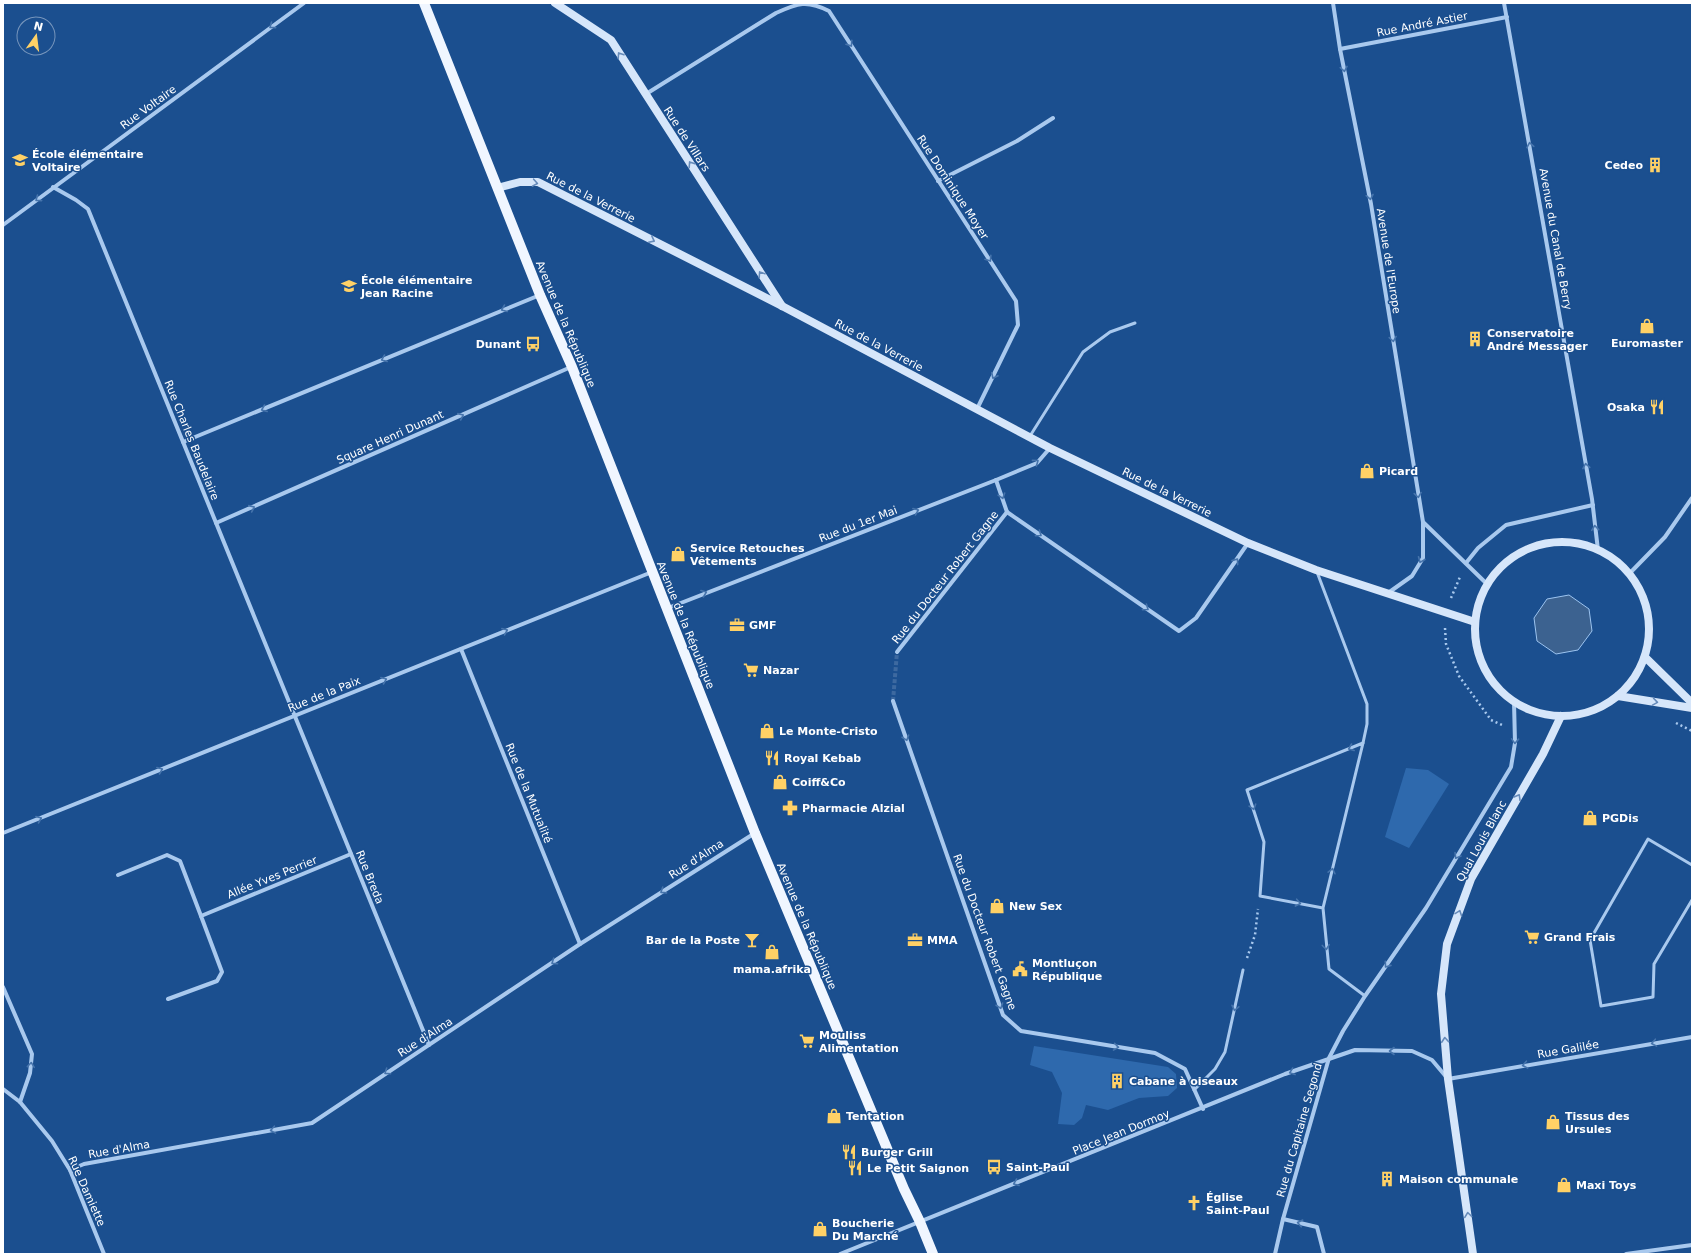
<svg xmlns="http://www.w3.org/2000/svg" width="1695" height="1257" viewBox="0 0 1695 1257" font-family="'DejaVu Sans',sans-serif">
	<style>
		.green { fill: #2e69ad }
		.water { fill: #3c6290; stroke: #9cc4f0 }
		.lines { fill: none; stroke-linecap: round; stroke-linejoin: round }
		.street-tunnel { stroke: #3d69a0; stroke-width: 4; stroke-dasharray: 4 2; stroke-linecap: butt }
		.path { stroke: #a9c9ee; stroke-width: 2.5; stroke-dasharray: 2 3; stroke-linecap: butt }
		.lane { stroke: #a9c9ee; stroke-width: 3 }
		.street { stroke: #a9c9ee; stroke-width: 4 }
		.secondary { stroke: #d6e6fa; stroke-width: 8 }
		.primary { stroke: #f0f6ff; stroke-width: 10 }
		.oneway { stroke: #4674ac }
		.oneway2 { stroke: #668bba }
		.labels { text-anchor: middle; stroke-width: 3; stroke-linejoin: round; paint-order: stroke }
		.street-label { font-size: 11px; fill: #fff; stroke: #1b4f8f }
		.poi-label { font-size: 11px; font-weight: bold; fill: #fff; stroke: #1b4f8f; text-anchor: start }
	</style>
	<rect width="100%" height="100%" fill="#1b4f8f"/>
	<g class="green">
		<polygon points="1406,768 1428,770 1449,784 1409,848 1385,837"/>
		<polygon points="1034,1046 1168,1067 1176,1074 1177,1088 1168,1096 1139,1098 1108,1110 1086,1105 1082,1118 1074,1125 1058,1124 1062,1093 1052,1072 1030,1065"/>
	</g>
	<polygon class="water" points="1569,595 1589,609 1592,631 1578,650 1556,654 1537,641 1534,618 1547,599"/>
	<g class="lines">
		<polyline class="street-tunnel" points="893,701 897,652"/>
		<g class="path">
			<polyline points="1451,598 1460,577"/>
			<polyline points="1445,628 1446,644 1459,676 1491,720 1502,725"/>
			<polyline points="1676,723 1692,731"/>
			<polyline points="1247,958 1255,935 1258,909"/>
		</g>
		<g class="lane">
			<polyline points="1030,436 1083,352 1110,332 1135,323"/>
			<polyline points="1317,572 1367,704 1367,724 1363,743"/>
			<polyline points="1692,865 1648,839 1590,940 1601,1006 1653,997 1654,964 1692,900"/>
			<polyline points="1323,908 1260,896 1264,842 1247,790 1363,743 1323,908 1329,969 1365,996"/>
			<polyline points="1194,1090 1215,1069 1225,1052 1243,970"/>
		</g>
		<g class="street">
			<polyline points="1333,3 1340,49 1371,204 1423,522 1487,584"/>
			<polyline points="1504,3 1592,499 1598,550"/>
			<polyline points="1340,49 1507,17"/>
			<path d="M646,94L776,13C798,3 807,0 829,11L1016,301L1018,325L977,409"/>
			<polyline points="938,181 1017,141 1053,118"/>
			<polyline points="53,187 76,200 88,209 429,1045"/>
			<polyline points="3,225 304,3"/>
			<polyline points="183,442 540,295"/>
			<polyline points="996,480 1007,512"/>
			<polyline points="1007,512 1179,631 1196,618 1248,543"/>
			<polyline points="216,523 571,367"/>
			<polyline points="1466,563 1478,548 1506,525 1593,505"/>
			<polyline points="1629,574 1665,537 1692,498"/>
			<polyline points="1388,593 1412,576 1423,558 1423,522"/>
			<polyline points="668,608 996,480 1037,463 1050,448"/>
			<polyline points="461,649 580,944"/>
			<polyline points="897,652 1007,512"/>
			<polyline points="893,701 1003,1015 1021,1031 1155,1053 1185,1069 1203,1109"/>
			<polyline points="3,833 652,572"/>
			<polyline points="118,875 167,855 180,861 201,916"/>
			<polyline points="3,987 32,1054 30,1073 20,1102"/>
			<polyline points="168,999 217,981 222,972 201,916 351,854"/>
			<polyline points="3,1089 20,1102 52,1141 70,1170 104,1254"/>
			<polyline points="70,1170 84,1164 312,1123 580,944 755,833"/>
			<polyline points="1283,1219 1317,1227 1324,1254"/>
			<polyline points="840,1254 1285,1074 1355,1050 1412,1051 1432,1060 1448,1079 1692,1037"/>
			<polyline points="1275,1254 1283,1219 1329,1058 1343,1031 1365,996 1426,908 1511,767 1515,743 1514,702"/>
			<polyline points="1626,1254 1692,1245"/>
		</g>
		<g class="secondary">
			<polyline points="555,3 611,40 782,306"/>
			<polyline points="497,188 520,182 538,182 782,306 1050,448 1248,543 1316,570 1475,622"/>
			<circle cx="1562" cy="629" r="87"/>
			<polyline points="1645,657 1692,703"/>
			<polyline points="1618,696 1692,708"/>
			<polyline points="1473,1254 1448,1079 1441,994 1447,944 1471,879 1543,754 1561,716"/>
		</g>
		<polyline class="primary" points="424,3 540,295 572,367 755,833 904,1189 920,1222 933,1254"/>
	</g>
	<defs><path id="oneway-chevron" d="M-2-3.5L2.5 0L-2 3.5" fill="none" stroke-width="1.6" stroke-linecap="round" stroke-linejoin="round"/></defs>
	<g class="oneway">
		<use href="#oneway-chevron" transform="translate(272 26) rotate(144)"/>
		<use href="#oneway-chevron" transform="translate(850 44) rotate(57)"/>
		<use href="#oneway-chevron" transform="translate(1344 69) rotate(79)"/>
		<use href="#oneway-chevron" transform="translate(1530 145) rotate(-100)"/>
		<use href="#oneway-chevron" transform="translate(1370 197) rotate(79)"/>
		<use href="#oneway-chevron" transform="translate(38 199) rotate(143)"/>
		<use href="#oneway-chevron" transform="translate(989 259) rotate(57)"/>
		<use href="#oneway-chevron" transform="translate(504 309) rotate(158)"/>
		<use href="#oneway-chevron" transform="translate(1393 339) rotate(81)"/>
		<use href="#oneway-chevron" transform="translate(384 359) rotate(158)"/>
		<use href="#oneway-chevron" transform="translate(994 376) rotate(116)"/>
		<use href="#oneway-chevron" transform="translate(264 409) rotate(158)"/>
		<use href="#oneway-chevron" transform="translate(461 416) rotate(-24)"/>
		<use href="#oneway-chevron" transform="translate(1036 462) rotate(-36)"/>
		<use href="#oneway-chevron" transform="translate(1586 466) rotate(-100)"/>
		<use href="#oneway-chevron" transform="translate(1418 495) rotate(81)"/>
		<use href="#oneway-chevron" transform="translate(1002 496) rotate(72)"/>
		<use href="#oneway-chevron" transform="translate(252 508) rotate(-24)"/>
		<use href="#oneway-chevron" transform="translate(916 511) rotate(-21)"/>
		<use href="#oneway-chevron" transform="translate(1595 528) rotate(-96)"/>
		<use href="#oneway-chevron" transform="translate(1039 534) rotate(35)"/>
		<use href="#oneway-chevron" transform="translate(1421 560) rotate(112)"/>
		<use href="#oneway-chevron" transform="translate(1236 561) rotate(-55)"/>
		<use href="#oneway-chevron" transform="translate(704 593) rotate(-21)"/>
		<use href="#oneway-chevron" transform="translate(1146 608) rotate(35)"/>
		<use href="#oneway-chevron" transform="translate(505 631) rotate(-22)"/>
		<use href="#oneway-chevron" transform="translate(384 680) rotate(-22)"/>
		<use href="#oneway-chevron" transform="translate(906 738) rotate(71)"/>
		<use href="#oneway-chevron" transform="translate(1515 741) rotate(92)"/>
		<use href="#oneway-chevron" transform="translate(1351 748) rotate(158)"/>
		<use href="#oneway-chevron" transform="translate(160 770) rotate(-22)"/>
		<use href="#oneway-chevron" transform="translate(1253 807) rotate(72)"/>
		<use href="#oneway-chevron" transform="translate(39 819) rotate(-22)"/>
		<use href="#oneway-chevron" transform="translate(1457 856) rotate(121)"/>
		<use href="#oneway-chevron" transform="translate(1332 871) rotate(-77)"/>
		<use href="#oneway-chevron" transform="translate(663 891) rotate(147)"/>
		<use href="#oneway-chevron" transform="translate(1298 903) rotate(11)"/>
		<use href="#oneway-chevron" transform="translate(1326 947) rotate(83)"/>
		<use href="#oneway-chevron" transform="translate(554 962) rotate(146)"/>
		<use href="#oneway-chevron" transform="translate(1387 965) rotate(125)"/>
		<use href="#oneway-chevron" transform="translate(1000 1006) rotate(71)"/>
		<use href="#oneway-chevron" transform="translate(1235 1008) rotate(102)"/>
		<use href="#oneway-chevron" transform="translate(1654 1043) rotate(170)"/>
		<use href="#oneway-chevron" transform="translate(1116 1047) rotate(9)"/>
		<use href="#oneway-chevron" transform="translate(1392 1051) rotate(-180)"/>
		<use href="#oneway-chevron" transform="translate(31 1065) rotate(-84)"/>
		<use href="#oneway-chevron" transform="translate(1525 1065) rotate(170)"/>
		<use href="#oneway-chevron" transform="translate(387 1072) rotate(146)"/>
		<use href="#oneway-chevron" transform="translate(1292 1072) rotate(160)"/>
		<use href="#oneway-chevron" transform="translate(273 1130) rotate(170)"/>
		<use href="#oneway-chevron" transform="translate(1016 1183) rotate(159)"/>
		<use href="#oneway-chevron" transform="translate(1300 1223) rotate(-167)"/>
	</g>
	<g class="oneway2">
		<use href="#oneway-chevron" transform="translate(620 55) rotate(-123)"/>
		<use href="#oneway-chevron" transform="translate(691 164) rotate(-123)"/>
		<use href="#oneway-chevron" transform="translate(535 183) rotate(10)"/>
		<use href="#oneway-chevron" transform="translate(652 240) rotate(27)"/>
		<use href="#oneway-chevron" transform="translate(761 274) rotate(-123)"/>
		<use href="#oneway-chevron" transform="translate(1655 702) rotate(9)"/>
		<use href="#oneway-chevron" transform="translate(1518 797) rotate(-60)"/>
		<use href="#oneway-chevron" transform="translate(1459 913) rotate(-70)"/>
		<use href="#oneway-chevron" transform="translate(1445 1040) rotate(-95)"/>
		<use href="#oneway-chevron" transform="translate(1468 1215) rotate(-98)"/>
	</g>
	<defs>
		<g id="school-bare" transform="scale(1.2)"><path d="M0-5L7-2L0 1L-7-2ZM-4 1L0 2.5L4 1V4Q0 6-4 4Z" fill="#ffd166" stroke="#1b4f8f" stroke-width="2.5" paint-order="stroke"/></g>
		<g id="building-bare" transform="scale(1.2)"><path d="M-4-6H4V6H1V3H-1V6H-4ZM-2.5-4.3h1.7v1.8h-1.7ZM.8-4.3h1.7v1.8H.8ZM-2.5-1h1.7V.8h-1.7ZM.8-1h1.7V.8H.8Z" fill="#ffd166" stroke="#1b4f8f" stroke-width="2.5" paint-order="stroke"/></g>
		<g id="shop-bare" transform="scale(1.2)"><path d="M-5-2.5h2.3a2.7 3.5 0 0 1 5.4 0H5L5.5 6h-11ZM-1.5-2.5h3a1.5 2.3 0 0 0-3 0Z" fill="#ffd166" stroke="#1b4f8f" stroke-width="2.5" paint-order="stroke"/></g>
		<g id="bus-bare" transform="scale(1.2)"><path d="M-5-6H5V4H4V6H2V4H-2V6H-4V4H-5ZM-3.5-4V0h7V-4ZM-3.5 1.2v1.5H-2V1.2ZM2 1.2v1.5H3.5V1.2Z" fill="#ffd166" stroke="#1b4f8f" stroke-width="2.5" paint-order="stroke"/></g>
		<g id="restaurant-bare" transform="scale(1.2)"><path d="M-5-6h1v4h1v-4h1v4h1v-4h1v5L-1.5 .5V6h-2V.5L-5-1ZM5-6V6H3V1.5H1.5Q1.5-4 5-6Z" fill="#ffd166" stroke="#1b4f8f" stroke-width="2.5" paint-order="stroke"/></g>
		<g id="office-bare" transform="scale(1.2)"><path d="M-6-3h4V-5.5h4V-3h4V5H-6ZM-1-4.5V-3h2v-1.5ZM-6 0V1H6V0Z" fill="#ffd166" stroke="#1b4f8f" stroke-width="2.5" paint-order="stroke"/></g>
		<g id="supermarket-bare" transform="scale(1.2)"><path d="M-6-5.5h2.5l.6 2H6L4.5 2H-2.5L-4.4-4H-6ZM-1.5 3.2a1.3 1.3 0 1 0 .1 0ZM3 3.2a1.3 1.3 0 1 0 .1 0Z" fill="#ffd166" stroke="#1b4f8f" stroke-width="2.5" paint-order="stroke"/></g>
		<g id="pharmacy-bare" transform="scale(1.2)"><path d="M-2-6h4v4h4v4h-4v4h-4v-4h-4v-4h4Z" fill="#ffd166" stroke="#1b4f8f" stroke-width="2.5" paint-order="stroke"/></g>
		<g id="bar-bare" transform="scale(1.2)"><path d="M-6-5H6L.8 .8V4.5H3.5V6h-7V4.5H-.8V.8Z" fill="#ffd166" stroke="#1b4f8f" stroke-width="2.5" paint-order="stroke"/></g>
		<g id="civic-bare" transform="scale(1.2)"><path d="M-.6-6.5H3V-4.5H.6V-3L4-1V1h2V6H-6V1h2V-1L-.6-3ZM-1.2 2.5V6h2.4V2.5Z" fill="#ffd166" stroke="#1b4f8f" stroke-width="2.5" paint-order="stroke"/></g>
		<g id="church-bare" transform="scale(1.2)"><path d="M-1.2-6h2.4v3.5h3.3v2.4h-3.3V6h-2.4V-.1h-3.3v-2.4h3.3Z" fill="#ffd166" stroke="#1b4f8f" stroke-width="2.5" paint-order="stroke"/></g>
	</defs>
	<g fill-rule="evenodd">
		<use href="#school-bare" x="20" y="160"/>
		<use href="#building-bare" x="1655" y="165"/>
		<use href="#school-bare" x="349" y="286"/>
		<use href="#shop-bare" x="1647" y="326"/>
		<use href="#building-bare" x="1475" y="339"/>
		<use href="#bus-bare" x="533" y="344"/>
		<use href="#restaurant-bare" x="1657" y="407"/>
		<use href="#shop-bare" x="1367" y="471"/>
		<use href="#shop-bare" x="678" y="554"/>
		<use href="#office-bare" x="737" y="625"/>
		<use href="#supermarket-bare" x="751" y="670"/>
		<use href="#shop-bare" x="767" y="731"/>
		<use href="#restaurant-bare" x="772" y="758"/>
		<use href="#shop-bare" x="780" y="782"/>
		<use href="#pharmacy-bare" x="790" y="808"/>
		<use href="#shop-bare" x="1590" y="818"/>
		<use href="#shop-bare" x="997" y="906"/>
		<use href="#supermarket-bare" x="1532" y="937"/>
		<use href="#bar-bare" x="752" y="940"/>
		<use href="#office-bare" x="915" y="940"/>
		<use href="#shop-bare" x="772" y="952"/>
		<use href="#civic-bare" x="1020" y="969"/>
		<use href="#supermarket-bare" x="807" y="1041"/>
		<use href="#building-bare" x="1117" y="1081"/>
		<use href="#shop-bare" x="834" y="1116"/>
		<use href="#shop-bare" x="1553" y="1122"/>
		<use href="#restaurant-bare" x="849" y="1152"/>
		<use href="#bus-bare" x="994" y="1167"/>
		<use href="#restaurant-bare" x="855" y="1168"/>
		<use href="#building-bare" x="1387" y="1179"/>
		<use href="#shop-bare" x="1564" y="1185"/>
		<use href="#church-bare" x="1194" y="1203"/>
		<use href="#shop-bare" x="820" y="1229"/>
	</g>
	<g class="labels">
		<g class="street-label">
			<text transform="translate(1422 24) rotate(-11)" y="4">Rue André Astier</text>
			<text transform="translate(148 107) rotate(-36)" y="4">Rue Voltaire</text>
			<text transform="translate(687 139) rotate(57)" y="4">Rue de Villars</text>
			<text transform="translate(953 187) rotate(57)" y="4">Rue Dominique Moyer</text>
			<text transform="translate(591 197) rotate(27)" y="4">Rue de la Verrerie</text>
			<text transform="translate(1556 239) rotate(80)" y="4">Avenue du Canal de Berry</text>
			<text transform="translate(1389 261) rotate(81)" y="4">Avenue de l'Europe</text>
			<text transform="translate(566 324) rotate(67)" y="4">Avenue de la République</text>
			<text transform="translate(879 345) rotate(28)" y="4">Rue de la Verrerie</text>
			<text transform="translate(390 437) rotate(-24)" y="4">Square Henri Dunant</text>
			<text transform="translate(192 440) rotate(68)" y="4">Rue Charles Baudelaire</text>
			<text transform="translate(1167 492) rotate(26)" y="4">Rue de la Verrerie</text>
			<text transform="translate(858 524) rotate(-21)" y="4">Rue du 1er Mai</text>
			<text transform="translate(945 577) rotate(-52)" y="4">Rue du Docteur Robert Gagne</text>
			<text transform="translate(686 625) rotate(68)" y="4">Avenue de la République</text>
			<text transform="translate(324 694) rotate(-22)" y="4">Rue de la Paix</text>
			<text transform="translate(529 793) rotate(68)" y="4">Rue de la Mutualité</text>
			<text transform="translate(1481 841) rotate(-61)" y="4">Quai Louis Blanc</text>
			<text transform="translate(696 859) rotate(-33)" y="4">Rue d'Alma</text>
			<text transform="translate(272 877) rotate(-22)" y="4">Allée Yves Perrier</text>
			<text transform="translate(370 877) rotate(68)" y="4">Rue Breda</text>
			<text transform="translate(807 926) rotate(67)" y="4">Avenue de la République</text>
			<text transform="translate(985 932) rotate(70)" y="4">Rue du Docteur Robert Gagne</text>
			<text transform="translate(425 1037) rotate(-33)" y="4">Rue d'Alma</text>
			<text transform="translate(1568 1049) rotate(-10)" y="4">Rue Galilée</text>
			<text transform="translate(1299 1130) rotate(-74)" y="4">Rue du Capitaine Segond</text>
			<text transform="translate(1121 1132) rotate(-22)" y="4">Place Jean Dormoy</text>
			<text transform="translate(119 1149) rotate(-10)" y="4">Rue d'Alma</text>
			<text transform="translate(87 1191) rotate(66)" y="4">Rue Damiette</text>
		</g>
		<g class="poi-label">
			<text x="32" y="158">École élémentaire<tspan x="32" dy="13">Voltaire</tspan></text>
			<text x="1643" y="169" text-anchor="end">Cedeo</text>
			<text x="361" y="284">École élémentaire<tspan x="361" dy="13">Jean Racine</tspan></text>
			<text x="1487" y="337">Conservatoire<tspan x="1487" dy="13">André Messager</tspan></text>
			<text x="1647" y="347" text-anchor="middle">Euromaster</text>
			<text x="521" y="348" text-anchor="end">Dunant</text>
			<text x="1645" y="411" text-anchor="end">Osaka</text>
			<text x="1379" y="475">Picard</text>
			<text x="690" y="552">Service Retouches<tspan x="690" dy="13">Vêtements</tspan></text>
			<text x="749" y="629">GMF</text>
			<text x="763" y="674">Nazar</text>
			<text x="779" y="735">Le Monte-Cristo</text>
			<text x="784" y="762">Royal Kebab</text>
			<text x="792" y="786">Coiff&amp;Co</text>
			<text x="802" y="812">Pharmacie Alzial</text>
			<text x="1602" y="822">PGDis</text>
			<text x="1009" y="910">New Sex</text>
			<text x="1544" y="941">Grand Frais</text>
			<text x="740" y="944" text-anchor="end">Bar de la Poste</text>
			<text x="927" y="944">MMA</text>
			<text x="1032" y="967">Montluçon<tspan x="1032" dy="13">République</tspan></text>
			<text x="772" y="973" text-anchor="middle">mama.afrika</text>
			<text x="819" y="1039">Mouliss<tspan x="819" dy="13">Alimentation</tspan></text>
			<text x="1129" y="1085">Cabane à oiseaux</text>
			<text x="846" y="1120">Tentation</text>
			<text x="1565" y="1120">Tissus des<tspan x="1565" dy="13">Ursules</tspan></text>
			<text x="861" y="1156">Burger Grill</text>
			<text x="1006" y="1171">Saint-Paul</text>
			<text x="867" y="1172">Le Petit Saignon</text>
			<text x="1399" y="1183">Maison communale</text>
			<text x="1576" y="1189">Maxi Toys</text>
			<text x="1206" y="1201">Église<tspan x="1206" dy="13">Saint-Paul</tspan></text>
			<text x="832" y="1227">Boucherie<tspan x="832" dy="13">Du Marché</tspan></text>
		</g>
	</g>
	<rect width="1695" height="1257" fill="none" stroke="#ffffff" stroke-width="8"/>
	<g transform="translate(36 36) rotate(14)"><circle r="19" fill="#1b4f8f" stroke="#7695bc"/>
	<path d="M0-3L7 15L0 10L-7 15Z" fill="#ffd166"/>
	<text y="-6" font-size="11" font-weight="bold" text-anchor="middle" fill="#ffffff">N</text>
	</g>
</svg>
